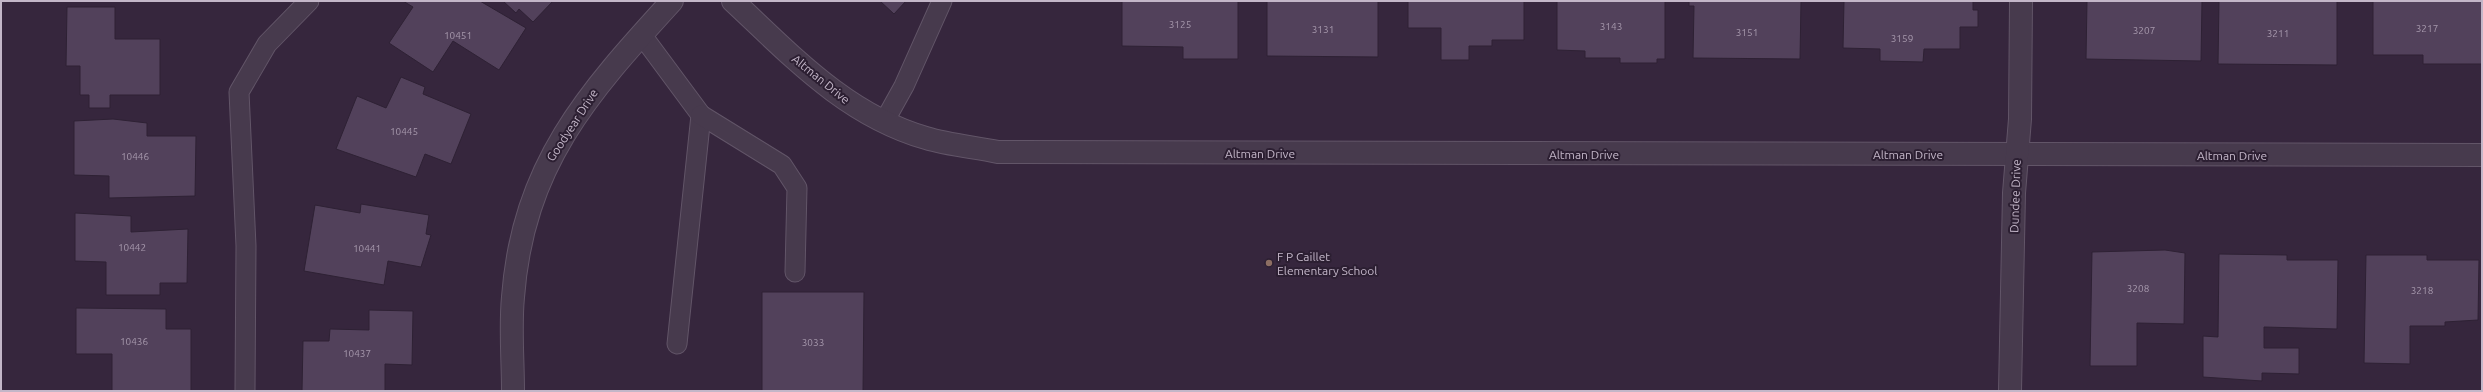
<svg xmlns="http://www.w3.org/2000/svg" width="2483" height="392" font-family="Ubuntu,sans-serif">
  <style>
    .building { fill: #52415b; stroke: #2e2134 }
    .lines { fill: none; stroke-linecap: round; stroke-linejoin: round }
    .service-casing { stroke: #625568; stroke-width: 21 }
    .minor-casing { stroke: #625568; stroke-width: 24 }
    .service { stroke: #473a4d; stroke-width: 19 }
    .minor { stroke: #473a4d; stroke-width: 22 }
    .education-dot { fill: #8d6e63; stroke: #2c1f32; stroke-width: 1.5 }
    .labels { text-anchor: middle; dominant-baseline: central; stroke-width: 4; stroke-linejoin: round; paint-order: stroke }
    .number-label { font-size: 10px; fill: #a799ad }
    .street-label { font-size: 12px; fill: #c3b6c8; stroke: #2c1f32 }
    .poi-label { font-size: 12px; fill: #c3b6c8; stroke: #2c1f32; text-anchor: start }
  </style>
  <rect width="100%" height="100%" fill="#36263d"/>
  <!-- building -->
  <g class="building">
    <path d="M403,1H480L526,28L499,70L453,41L433,72L389,43L413,7Z"/>
    <path d="M503,1H553L533,22L519,9L516,13Z"/>
    <path d="M880,1H906L894,14Z"/>
    <path d="M1122,1H1238V59H1183V47L1122,46Z"/>
    <path d="M1267,1H1378V57L1267,56Z"/>
    <path d="M1408,1H1524V40H1492V46H1469V60H1441V28H1408Z"/>
    <path d="M1557,1H1665V59H1657V63H1620V58H1585V51L1557,50Z"/>
    <path d="M1689,1H1801L1800,59L1693,58L1694,6H1689Z"/>
    <path d="M1844,1H1973V10H1978V27H1960V49H1924L1923,62L1880,61V49L1843,48Z"/>
    <path d="M2087,1H2202L2201,61L2086,59Z"/>
    <path d="M2219,1H2337V65L2218,64Z"/>
    <path d="M2373,1H2482V64H2423V55H2373Z"/>
    <path d="M67,7H115V39H160V95H110V108H89V95H80V66H66Z"/>
    <path d="M401,77L425,87L423,94L471,114L451,164L425,154L416,177L336,149L357,96L386,108Z"/>
    <path d="M113,119L147,123V136H196L195,196L109,198V176L74,175V121Z"/>
    <path d="M361,204L429,215L426,234L431,235L421,267L388,261L384,285L304,271L315,205L360,213Z"/>
    <path d="M75,213L131,216V232L188,229L187,283H160V295H106V262L75,261Z"/>
    <path d="M2165,250L2185,253L2184,324L2137,323V366H2090L2092,252Z"/>
    <path d="M2219,254L2287,255V260H2338L2337,329L2264,327V348H2299V374L2262,373V381L2203,377V336L2218,337Z"/>
    <path d="M2366,255H2427V260H2479L2478,320L2445,322V326H2410V364L2364,363Z"/>
    <path d="M762,292H864L863,391H762Z"/>
    <path d="M76,308L166,309V329H191V391H112V354H76Z"/>
    <path d="M369,310L413,311L412,365L385,364V391H302L303,341H329L330,329L369,330Z"/>
  </g>
  <g class="lines">
    <!-- service casing -->
    <g class="service-casing">
      <g id="service">
        <path d="M641,34L701,115L677,344"/>
        <path d="M701,115L782,165L797,188L795,272"/>
        <path d="M884,122L904,86L942,1"/>
        <path d="M245,391L246,246L239,92L267,44L309,1"/>
      </g>
    </g>
    <!-- minor casing -->
    <g class="minor-casing">
      <g id="minor">
        <path d="M733,1C792,56 846,115 926,138C949,145 974,147 998,152L2482,155"/>
        <path d="M513,391C513,360 510,328 513,297C523,165 587,94 672,1"/>
        <path d="M2010,391L2014,193L2020,119L2021,1"/>
      </g>
    </g>
    <!-- service -->
    <use href="#service" class="service"/>
    <!-- minor -->
    <use href="#minor" class="minor"/>
  </g>
  <!-- markers -->
  <circle class="education-dot" cx="1269" cy="263" r="4"/>
  <g class="labels">
    <!-- number labels -->
    <g class="number-label">
      <text x="1180" y="24">3125</text>
      <text x="1611" y="26">3143</text>
      <text x="2427" y="28">3217</text>
      <text x="1323" y="29">3131</text>
      <text x="2144" y="30">3207</text>
      <text x="1747" y="32">3151</text>
      <text x="2278" y="33">3211</text>
      <text x="458" y="35">10451</text>
      <text x="1902" y="38">3159</text>
      <text x="404" y="131">10445</text>
      <text x="135" y="156">10446</text>
      <text x="132" y="247">10442</text>
      <text x="367" y="248">10441</text>
      <text x="2138" y="288">3208</text>
      <text x="2422" y="290">3218</text>
      <text x="134" y="341">10436</text>
      <text x="813" y="342">3033</text>
      <text x="357" y="353">10437</text>
    </g>
    <!-- street labels -->
    <g class="street-label">
      <text transform="translate(821 79) rotate(39)">Altman Drive</text>
      <text transform="translate(572 125) rotate(-57)">Goodyear Drive</text>
      <text x="1260" y="153">Altman Drive</text>
      <text x="1584" y="154">Altman Drive</text>
      <text x="1908" y="154">Altman Drive</text>
      <text x="2232" y="155">Altman Drive</text>
      <text transform="translate(2015 196) rotate(-88)">Dundee Drive</text>
    </g>
    <!-- poi labels -->
    <g class="poi-label">
      <text x="1277" y="256">F P Caillet<tspan x="1277" dy="14">Elementary School</tspan></text>
    </g>
  </g>
  <!-- border -->
  <rect width="2483" height="392" fill="none" stroke="#c3b6c8" stroke-width="4"/>
</svg>
